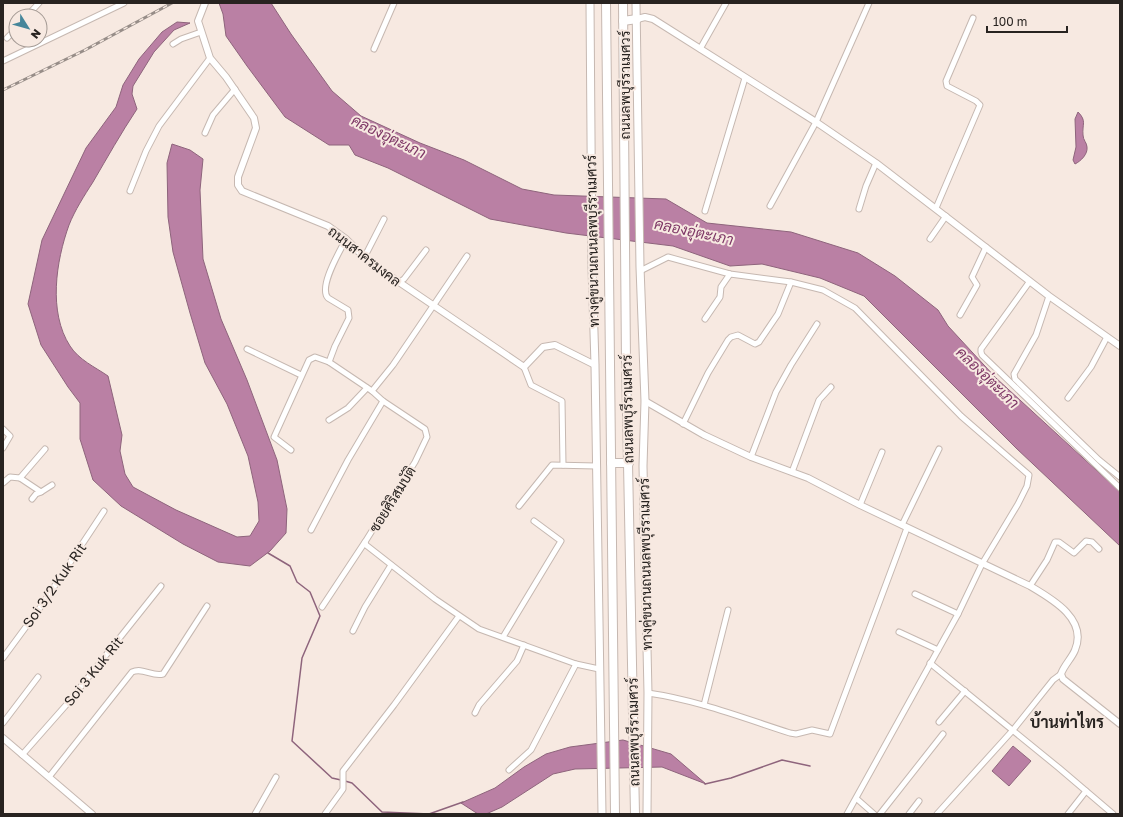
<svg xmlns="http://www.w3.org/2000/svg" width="1123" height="817" font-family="'Golos Text',Sarabun,sans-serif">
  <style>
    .water { fill: #ba80a4; stroke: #8e647c }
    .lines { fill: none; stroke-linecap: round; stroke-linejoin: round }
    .stream { stroke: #8e647c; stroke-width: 1.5 }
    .minor-casing { stroke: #c6b8b1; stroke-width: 7 }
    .tertiary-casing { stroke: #c6b8b1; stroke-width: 8 }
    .secondary-casing { stroke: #c6b8b1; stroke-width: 9 }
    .primary-casing { stroke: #c6b8b1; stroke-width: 10 }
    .minor { stroke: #fff; stroke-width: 5 }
    .tertiary { stroke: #fff; stroke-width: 6 }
    .secondary { stroke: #fff; stroke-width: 7 }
    .primary { stroke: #fff; stroke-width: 8 }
    .rail-casing { stroke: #978d88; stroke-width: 3 }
    .rail { stroke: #f7e9e1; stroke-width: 1.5; stroke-dasharray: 4.5; stroke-linecap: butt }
    .labels { text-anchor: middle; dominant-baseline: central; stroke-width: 4; stroke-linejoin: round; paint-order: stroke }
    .street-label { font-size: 14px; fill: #282320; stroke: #f7e9e1 }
    .water-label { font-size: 15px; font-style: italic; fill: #7e3766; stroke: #f7e9e1 }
    .quarter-label { font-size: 16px; font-weight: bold; fill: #282320; stroke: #f7e9e1 }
  </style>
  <rect width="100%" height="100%" fill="#f7e9e1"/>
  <!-- water -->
  <g class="water">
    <path d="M219,3H271L291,34L332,91L361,116L420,143L464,160L522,189L554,195L666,199L707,223L791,232L858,253L895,276L938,310L948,326L996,378L1120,492V546L1016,448L864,296L820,278L762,264L730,266L673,246L566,233L490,219L388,168L355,155L349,145H329L285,117L247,66L226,36L223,14Z"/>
    <path d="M177,22L190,23L174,30L154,52L133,86L132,94L137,109C121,133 107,158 93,182C84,196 75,210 69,225C56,261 48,312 70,346C79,360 95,367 108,376L122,435L120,451L125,474L133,487L176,510L237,537L250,536L259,521L258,502L248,456L227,404L205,363L190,313L173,252L168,217L167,163L172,144L190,150L203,159L200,190L203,259L221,319L247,380L277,460L287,509L286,533L270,551L250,566L218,562L183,544L121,506L93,480L80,439V403L68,387L41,345L28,304L42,240L86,148L116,107L123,85L139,59L162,32Z"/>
    <path d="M1078,112C1087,121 1082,124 1083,135C1083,140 1087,143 1087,147C1088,154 1081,161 1075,164L1073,160L1076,147L1075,119Z"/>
    <path d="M623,740L671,754L706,784L662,767L575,769L553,774L502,807L486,814H478L461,803L495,788L524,767L546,754L570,747Z"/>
    <path d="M1013,746L1031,761L1009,786L992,771Z"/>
  </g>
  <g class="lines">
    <!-- stream -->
    <g class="stream">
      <path d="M268,553L290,566L297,582L310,592L320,616L302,658L292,741L332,778L341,780"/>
      <path d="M345,781L352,783L382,812L429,814L463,802"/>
      <path d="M705,784L731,778L782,760L810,766"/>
    </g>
    <!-- minor casing -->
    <g class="minor-casing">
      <g id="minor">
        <path d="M27,16L39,3"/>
        <path d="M7,38L16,29"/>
        <path d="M173,44L181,39L201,32"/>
        <path d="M374,49L394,3"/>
        <path d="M700,49L726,3"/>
        <path d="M3,61L124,3"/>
        <path d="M205,133L213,115L235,89"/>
        <path d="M130,191L146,151L159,126L210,58"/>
        <path d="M770,206L816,122L869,3"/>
        <path d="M936,208L980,105L976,101L947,86L946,81L973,18"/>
        <path d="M859,209L866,186L876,163"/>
        <path d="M705,211L745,78"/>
        <path d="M930,239L946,216"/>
        <path d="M467,256L393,365L372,391L383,401L425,429L427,437L415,462L365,542L366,545L435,599L479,629L576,664L599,669"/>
        <path d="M364,258L384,219"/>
        <path d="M640,271L668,257L730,274L791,282L823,290L855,308L961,416L1029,475L1027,486L1018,504L982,564L958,614L847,814"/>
        <path d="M396,281H401L404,279L426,250"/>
        <path d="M1030,281L981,349V352L982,355L1120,488"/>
        <path d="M1049,296L1036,335L1014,374L1015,379L1099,460L1120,477"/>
        <path d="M960,315L977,285L972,277L986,247"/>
        <path d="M705,319L720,297L721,287L730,274"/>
        <path d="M247,349L301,375"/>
        <path d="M329,362L335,346L349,318L348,310L328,298C318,287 340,251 346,239"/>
        <path d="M524,367L531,385L562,401L563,465"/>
        <path d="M1068,398L1091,367L1107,337"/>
        <path d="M329,420L348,408L367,388"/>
        <path d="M683,424L708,373L728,340L731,337L738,335L755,344L759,342L778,314L791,282"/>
        <path d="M3,429L10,436L3,448"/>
        <path d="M291,450L274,437L309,360L315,357L329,362L372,391"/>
        <path d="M751,457L776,392L791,365L817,324"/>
        <path d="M792,472L819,400L831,387"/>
        <path d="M20,478L41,492L52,485"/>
        <path d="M3,483L10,477L20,478L45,449"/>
        <path d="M32,499L36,494L41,492"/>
        <path d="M860,505L882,452"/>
        <path d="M519,506L552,465L596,466"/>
        <path d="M902,525L939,449"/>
        <path d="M311,530L348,460L383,401"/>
        <path d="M1030,586L1047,560L1055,542H1059L1074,553L1086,541L1092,542L1099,549"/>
        <path d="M915,594L958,614"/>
        <path d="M322,607L365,542"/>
        <path d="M353,631L365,607L391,565"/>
        <path d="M899,632L938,650"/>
        <path d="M503,637L561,541L534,521"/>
        <path d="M3,658L42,605L104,511"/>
        <path d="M930,663L1059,768L1113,814"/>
        <path d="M648,693C697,700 743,718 790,733L796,734L812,730L830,734L907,528"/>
        <path d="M704,705L728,610"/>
        <path d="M475,713L479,705L517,661L524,645"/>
        <path d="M939,722L965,691"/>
        <path d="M3,723L38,677"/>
        <path d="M22,755L67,704L161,586"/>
        <path d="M509,770L531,750L576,664"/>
        <path d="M49,777L132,672C143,667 152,677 163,674L207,606"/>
        <path d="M857,799L874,814"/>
        <path d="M255,814L276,777"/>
        <path d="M325,814L343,789V771L394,705L459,616"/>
        <path d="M880,814L943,734"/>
        <path d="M909,814L919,801"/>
        <path d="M937,814L1013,730L1053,680L1061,674"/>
        <path d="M1068,814L1086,791"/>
      </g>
    </g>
    <!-- tertiary casing -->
    <g class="tertiary-casing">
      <g id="tertiary">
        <path d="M205,3L198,21L210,58L226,77L254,118L256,128L238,177V185L242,191L328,226L346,239L368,261L524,367L543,347L555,345L595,365"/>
        <path d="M637,19L645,17L653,19L816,122L876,163L1049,296L1120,346"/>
        <path d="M645,401L704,435L751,457L808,478L860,505L1030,586C1052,599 1088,619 1075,650C1072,658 1064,665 1061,674L1063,679L1120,724"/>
        <path d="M3,738L92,814"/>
      </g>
    </g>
    <!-- secondary casing -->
    <g class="secondary-casing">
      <g id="secondary">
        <path d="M590,3L592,267L595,365L602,814"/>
        <path d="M636,3L640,267L645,401L643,466L648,693L647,814"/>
      </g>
    </g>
    <!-- primary casing -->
    <g class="primary-casing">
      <g id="primary">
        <path d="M606,3L615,814"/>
        <path d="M623,3L626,363L635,814"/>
        <path d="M623,21L637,19"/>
        <path d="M611,463H629"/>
      </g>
    </g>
    <!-- minor -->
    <use href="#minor" class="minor"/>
    <!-- tertiary -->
    <use href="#tertiary" class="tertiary"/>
    <!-- secondary -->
    <use href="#secondary" class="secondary"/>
    <!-- primary -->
    <use href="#primary" class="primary"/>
    <!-- rail casing -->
    <g class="rail-casing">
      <path id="rail" d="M3,90L85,50L172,3"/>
    </g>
    <!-- rail -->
    <use href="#rail" class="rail"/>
  </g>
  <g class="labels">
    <!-- street labels -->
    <g class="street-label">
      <text transform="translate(624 85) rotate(-90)">ถนนลพบุรีราเมศวร์</text>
      <text transform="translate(592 241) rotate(-91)">ทางคู่ขนานถนนลพบุรีราเมศวร์</text>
      <text transform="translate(365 256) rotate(38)">ถนนสาครมงคล</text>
      <text transform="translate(627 409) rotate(-91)">ถนนลพบุรีราเมศวร์</text>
      <text transform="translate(392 499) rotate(-58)">ซอยศิริสมบัติ</text>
      <text transform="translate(645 564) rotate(-91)">ทางคู่ขนานถนนลพบุรีราเมศวร์</text>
      <text transform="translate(54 585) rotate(-55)">Soi 3/2 Kuk Rit</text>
      <text transform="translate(93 671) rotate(-51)">Soi 3 Kuk Rit</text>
      <text transform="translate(633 732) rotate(-91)">ถนนลพบุรีราเมศวร์</text>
    </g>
    <!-- water labels -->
    <g class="water-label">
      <text transform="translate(389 136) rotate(26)">คลองอุ่ตะเภา</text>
      <text transform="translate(694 231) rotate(12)">คลองอุ่ตะเภา</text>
      <text transform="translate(988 377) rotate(44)">คลองอุ่ตะเภา</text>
    </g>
    <!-- quarter labels -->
    <g class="quarter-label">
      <text x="1067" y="722">บ้านท่าไทร</text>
    </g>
  </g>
  <!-- border -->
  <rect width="1123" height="817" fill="none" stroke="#282320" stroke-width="8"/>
  <!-- north arrow -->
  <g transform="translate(28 28) rotate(127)"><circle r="19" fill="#f7e9e1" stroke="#a49a94"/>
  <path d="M0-3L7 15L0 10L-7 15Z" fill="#46869a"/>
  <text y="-6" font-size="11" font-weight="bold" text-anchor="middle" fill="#282320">N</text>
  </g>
  <!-- scale -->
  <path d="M987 26v6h80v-6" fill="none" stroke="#282320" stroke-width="2"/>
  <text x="993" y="26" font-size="12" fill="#282320" stroke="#f7e9e1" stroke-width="3" paint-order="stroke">100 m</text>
</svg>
